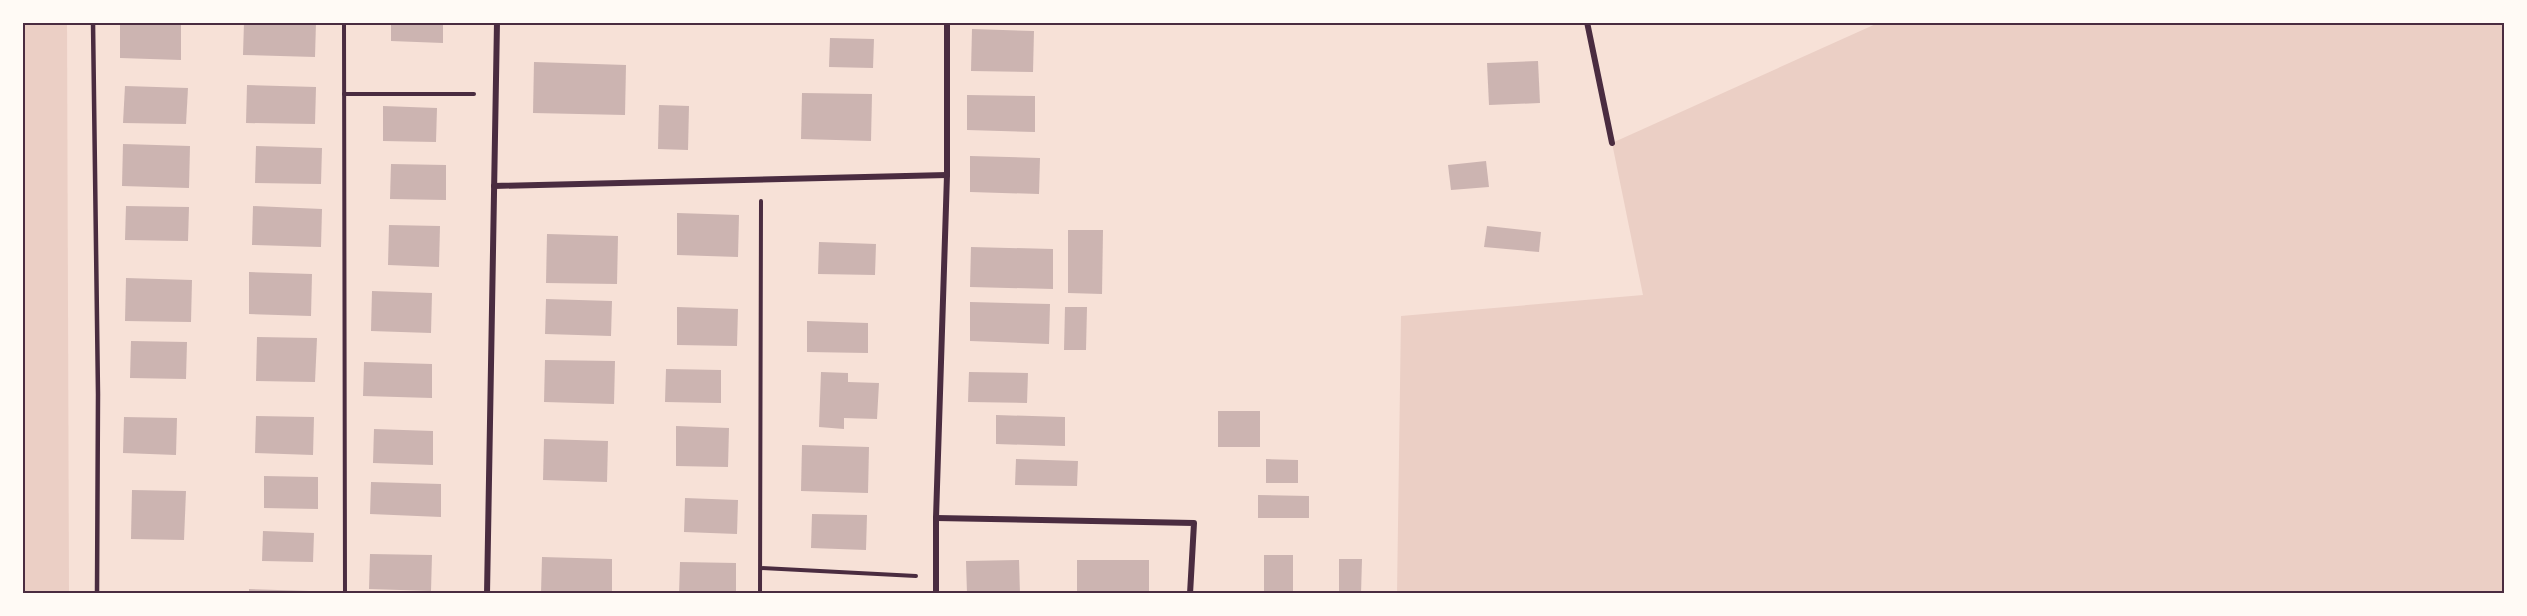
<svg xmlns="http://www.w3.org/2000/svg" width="2527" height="616" font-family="Karla,sans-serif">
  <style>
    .green { fill: #ebcfc5 }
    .building { fill: #ccb4b1 }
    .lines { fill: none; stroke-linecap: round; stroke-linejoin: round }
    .path { stroke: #4a2c40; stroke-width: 4 }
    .service { stroke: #4a2c40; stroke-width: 4.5 }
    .minor { stroke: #4a2c40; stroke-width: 6 }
    .neatline { fill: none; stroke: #4a2c40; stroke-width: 2 }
  </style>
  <rect width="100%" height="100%" fill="#f7e1d7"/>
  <!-- green -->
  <g class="green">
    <path d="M22,23H67L69,593H23Z"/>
    <path d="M1878,23H2504V593L1397,594L1401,316L1643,295L1612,143Z"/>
  </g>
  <!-- building -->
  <g class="building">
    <path d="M120,22H181V60L120,58Z"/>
    <path d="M244,22H316L315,57L243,55Z"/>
    <path d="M391,22H443V43L391,41Z"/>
    <path d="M972,29L1034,31L1033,72L971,71Z"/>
    <path d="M830,38L874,39L873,68L829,67Z"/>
    <path d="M1538,61L1540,103L1489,105L1487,63Z"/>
    <path d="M534,62L626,65L625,115L533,113Z"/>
    <path d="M247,85L316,87L315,124L246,123Z"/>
    <path d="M125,86L188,88L186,124L123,123Z"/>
    <path d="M802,93L872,94L871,141L801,139Z"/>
    <path d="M967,95L1035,96V132L967,130Z"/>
    <path d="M659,105L689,106L688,150L658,149Z"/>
    <path d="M383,106L437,108L436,142L383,141Z"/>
    <path d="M123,144L190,146L189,188L122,186Z"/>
    <path d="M256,146L322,148L321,184L255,183Z"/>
    <path d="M970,156L1040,158L1039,194L970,192Z"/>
    <path d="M1486,161L1489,187L1451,190L1448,165Z"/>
    <path d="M391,164L446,165V200L390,199Z"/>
    <path d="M126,206L189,207L188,241L125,240Z"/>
    <path d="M253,206L322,209L321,247L252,245Z"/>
    <path d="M677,213L739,215L738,257L677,255Z"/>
    <path d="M389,225L440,226L439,267L388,265Z"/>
    <path d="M1487,226L1541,232L1539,252L1484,247Z"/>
    <path d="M1068,230H1103L1102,294L1068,293Z"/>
    <path d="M547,234L618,236L617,284L546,283Z"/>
    <path d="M819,242L876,244L875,275L818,274Z"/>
    <path d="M971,247L1053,249V289L970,287Z"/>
    <path d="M249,272L312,274L311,316L249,314Z"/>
    <path d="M126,278L192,280L191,322L125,321Z"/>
    <path d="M372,291L432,293L431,333L371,331Z"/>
    <path d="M546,299L612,301L611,336L545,334Z"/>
    <path d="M970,302L1050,304L1049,344L970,341Z"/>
    <path d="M677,307L738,309L737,346L677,345Z"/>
    <path d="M1065,307H1087L1086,350H1064Z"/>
    <path d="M807,321L868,323V353L807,352Z"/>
    <path d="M257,337L317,338L315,382L256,381Z"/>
    <path d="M131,341L187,342L186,379L130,378Z"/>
    <path d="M545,360L615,361L614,404L544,402Z"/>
    <path d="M364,362L432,364V398L363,396Z"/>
    <path d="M666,369L721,370V403L665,402Z"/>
    <path d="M821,372L848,373V382L879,383L877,419L844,418V429L819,427Z"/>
    <path d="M969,372L1028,373L1027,403L968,402Z"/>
    <rect x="1218" y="411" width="42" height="36"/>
    <path d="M996,415L1065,417V446L996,444Z"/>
    <path d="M256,416L314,417L313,455L255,453Z"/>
    <path d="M124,417L177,418L176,455L123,453Z"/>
    <path d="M676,426L729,428L728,467L676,466Z"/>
    <path d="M374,429L433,431V465L373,463Z"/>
    <path d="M544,439L608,441L607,482L543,480Z"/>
    <path d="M802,445L869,447L868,493L801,491Z"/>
    <path d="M1016,459L1078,461L1077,486L1015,485Z"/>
    <path d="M1266,459L1298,460V483H1266Z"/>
    <path d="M264,476L318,477V509L264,508Z"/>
    <path d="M371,482L441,484V517L370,514Z"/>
    <path d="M132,490L186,491L184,540L131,539Z"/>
    <path d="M1258,495L1309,496V518H1258Z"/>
    <path d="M685,498L738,500L737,534L684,532Z"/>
    <path d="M812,514L867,515L866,550L811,548Z"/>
    <path d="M263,531L314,533L313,562L262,561Z"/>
    <path d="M370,554L432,555L431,591L369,589Z"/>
    <rect x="1264" y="555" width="29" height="36"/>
    <path d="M542,557L612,559V594L541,593Z"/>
    <path d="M1339,559H1362L1361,594H1339Z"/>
    <path d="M1019,560L1020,594H967L966,561Z"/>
    <rect x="1077" y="560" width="72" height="34"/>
    <path d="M680,562L736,563V594H679Z"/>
    <path d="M249,589L309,591V594H249Z"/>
  </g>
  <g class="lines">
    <!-- path -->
    <g class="path">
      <path d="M344,22L345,594"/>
      <path d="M344,94H474"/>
      <path d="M761,568L916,576"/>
      <path d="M760,594L761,201"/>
    </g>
    <!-- service -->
    <path class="service" d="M93,22L98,394L97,594"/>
    <!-- minor -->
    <g class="minor">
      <path d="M1587,22L1612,143"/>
      <path d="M494,186L947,175"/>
      <path d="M936,518L1194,523L1190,594"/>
      <path d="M487,594L497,22"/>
      <path d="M936,594V518L947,175V22"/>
    </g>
  </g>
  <!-- border -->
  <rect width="2527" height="616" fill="none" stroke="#fffaf5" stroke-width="48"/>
  <rect x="24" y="24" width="2479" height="568" class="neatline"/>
</svg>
